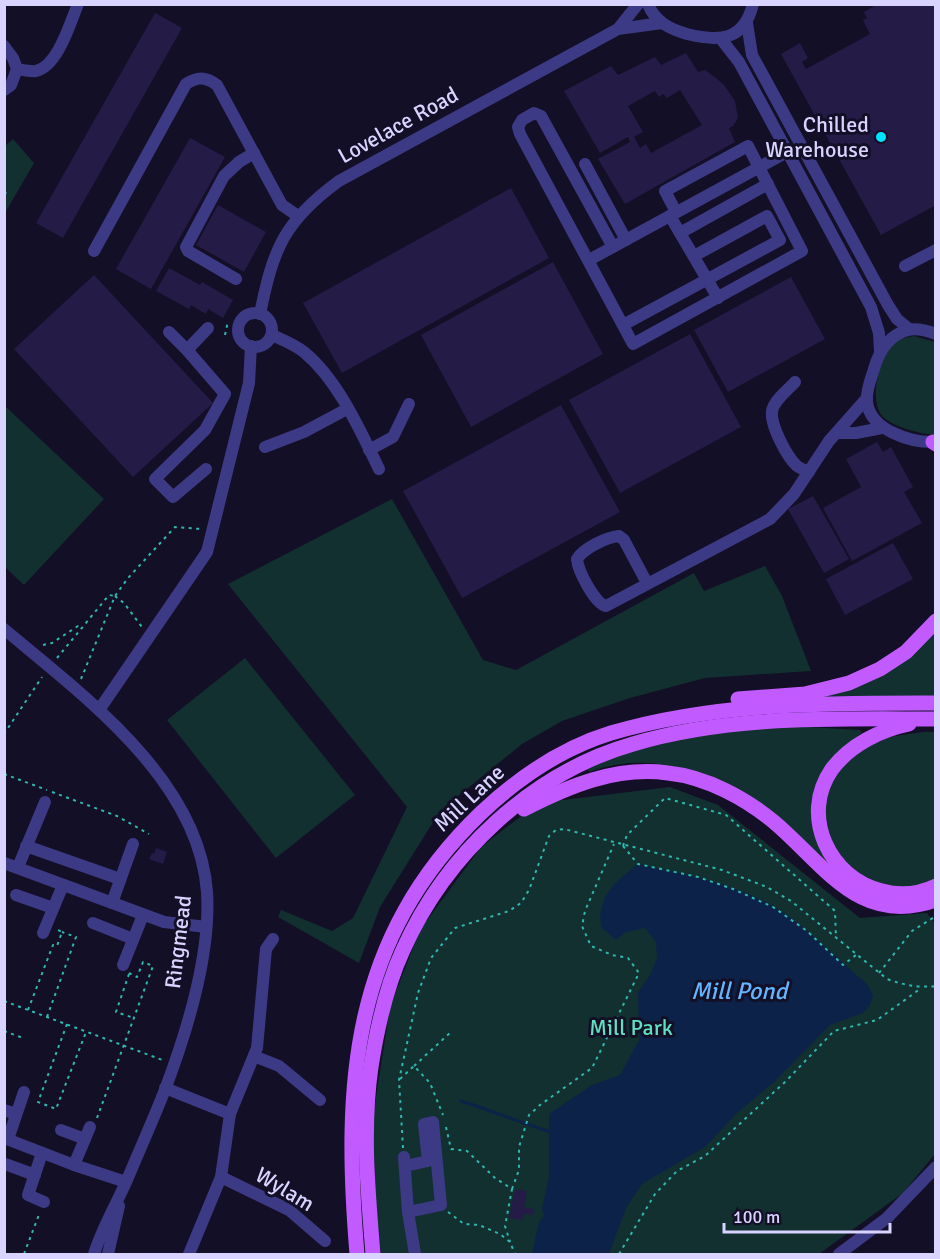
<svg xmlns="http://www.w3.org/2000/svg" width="940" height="1259" font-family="Signika,sans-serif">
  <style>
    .green { fill: #12302f }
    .water { fill: #0c2248 }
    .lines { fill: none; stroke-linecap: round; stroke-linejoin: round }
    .stream { stroke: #0c2248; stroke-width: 3 }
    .building { fill: #241b47; fill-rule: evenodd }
    .path { stroke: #2fb8b0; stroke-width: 2; stroke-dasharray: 3 4.5; stroke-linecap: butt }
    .minor { stroke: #3d3a85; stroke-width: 12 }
    .major { stroke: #c25bff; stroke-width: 15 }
    .poi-dot { fill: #00e5ff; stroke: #130f26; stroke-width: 2 }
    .labels { text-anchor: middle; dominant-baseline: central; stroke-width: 6; stroke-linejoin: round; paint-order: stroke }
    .poi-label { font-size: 22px; fill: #d9d4ff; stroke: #130f26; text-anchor: end }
    .street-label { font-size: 22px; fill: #d9d4ff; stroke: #130f26 }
    .park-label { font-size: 22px; fill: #5fe0c0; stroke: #130f26 }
    .water-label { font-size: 24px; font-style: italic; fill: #62b6ff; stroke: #130f26 }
  </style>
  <rect width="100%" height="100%" fill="#130f26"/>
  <!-- green -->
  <g class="green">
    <path d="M13,139L34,163L5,213V146Z"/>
    <path d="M914,336L935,342V435C922,434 893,427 883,417C868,400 879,359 893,344C899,338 907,337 914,336Z"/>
    <path d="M5,406L104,499L24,585L5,567Z"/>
    <path d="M392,499L483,660L516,670L694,573L704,591L765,566L782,596L811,671L705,678L630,698L562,721L522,744L440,811L380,907L359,963L278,917L281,910L332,931L353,918L407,807L228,584Z"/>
    <path d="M935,627V696L814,697L839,690Z"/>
    <path d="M245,658L355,795L276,858L167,720Z"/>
    <path d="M791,726L860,730L862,732L836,756L816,832L879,901L704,774C661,762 631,757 589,772L587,768L630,751L710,733Z"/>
    <path d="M923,732H935V882L925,887H879L844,864L827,832L825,806L831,783L850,756L888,737Z"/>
    <path d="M670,787L718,805L860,918L927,913L935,924V1154L903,1193L819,1254H381L376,1208L373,1117L390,1007L420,930L481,847L538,803Z"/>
  </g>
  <!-- water -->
  <path class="water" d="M638,864C684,874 732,883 773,906C808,927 837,959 868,985L873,995L870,1005L863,1013L830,1025L775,1081L737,1113L705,1147L642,1184L626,1208L609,1254H532L539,1222L544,1216L542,1209L549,1176V1114L592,1085L620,1075L639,1040L638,992L650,975L657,958L656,942L645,928L626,932L616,940L601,927C597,895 616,882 638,864Z"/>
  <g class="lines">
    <!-- stream -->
    <path class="stream" d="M461,1101C490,1110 518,1122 548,1131"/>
  </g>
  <!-- building -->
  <g class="building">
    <path d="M878,4H936V205L881,235L781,54L800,43L808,58L802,62L806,69L870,34L863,20L867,18L864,12Z"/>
    <path d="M155,13L182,28L63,238L36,223Z"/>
    <path d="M686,53L698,72L705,70L716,78L724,85L735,101L738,118L733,126L729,128L735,142L625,204L598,159L630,142L628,137L600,153L564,91L611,66L618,75L655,57L661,65ZM680,90L702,125L651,153L646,144L640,148L634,137L643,132L628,106L655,91L659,97L663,94L667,98Z"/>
    <path d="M190,138L225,157L151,289L116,269Z"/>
    <path d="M511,188L549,258L342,373L303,303Z"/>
    <path d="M218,205L266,232L244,272L196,245Z"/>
    <path d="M553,262L603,354L471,427L421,335Z"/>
    <path d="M169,268L200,285L202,282L233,300L223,318L208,309L206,314L191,305L189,309L156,291Z"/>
    <path d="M94,275L213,403L133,477L14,349Z"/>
    <path d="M791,277L825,339L728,392L694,330Z"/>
    <path d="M690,334L741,427L620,493L569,400Z"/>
    <path d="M561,405L620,512L462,598L403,491Z"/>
    <path d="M877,442L883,452L891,447L913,487L904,492L922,523L852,561L823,508L861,487L846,459Z"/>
    <path d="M813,496L849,559L824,573L788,509Z"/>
    <path d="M893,543L913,579L845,615L826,579Z"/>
    <path d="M156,848L167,852L163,864L149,859L152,853L154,854Z"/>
    <path d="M515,1189L527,1191L524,1207L534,1209L533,1215L524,1214L523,1220L509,1218Z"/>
  </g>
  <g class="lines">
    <!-- path -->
    <g class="path">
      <path d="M4,194L9,190"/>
      <path d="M225,335L228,321"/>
      <path d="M115,596L124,603L142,627"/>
      <path d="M43,645L52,643L78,626L81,627"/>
      <path d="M57,658L109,595L115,596"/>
      <path d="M81,679L115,596L128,578L175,527L201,529"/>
      <path d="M4,734L42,677"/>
      <path d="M4,774L47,790"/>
      <path d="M52,792L117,816L149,834"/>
      <path d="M623,846L627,835L665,798L726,815L835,911L836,938"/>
      <path d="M623,846L638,864L698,877L733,889L773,907L807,931L843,965L856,955"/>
      <path d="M879,973L912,931L936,916"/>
      <path d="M129,974L116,1012L134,1018"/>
      <path d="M4,1001L165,1061"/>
      <path d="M28,1010L53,945L57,946L62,932L58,930"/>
      <path d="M47,1017L76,937L62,932"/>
      <path d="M67,1024L38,1102L56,1109L86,1032"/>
      <path d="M4,1031L23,1038"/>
      <path d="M414,1066L451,1032"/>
      <path d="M400,1079L414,1066L430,1083L443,1115"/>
      <path d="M97,1118L153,966L143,962L137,977L129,973"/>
      <path d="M446,1127L451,1149L467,1151L495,1178L512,1189L505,1226L510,1242"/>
      <path d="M403,1148L399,1080L418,993L431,958L455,928L509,911L521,903L529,890L549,836L556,830L564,829L722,870L767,887L791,901L887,979C904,985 917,988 936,986"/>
      <path d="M512,1189L519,1170V1147L529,1115L540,1105L592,1068L639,973L628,958L612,955L591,946L582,926L585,911L614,844"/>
      <path d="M448,1212L464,1224L479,1225L500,1234L510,1242L515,1254"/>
      <path d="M24,1254L40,1212"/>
      <path d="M619,1254L655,1194L677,1171L705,1156L786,1081L834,1031L877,1020L920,989"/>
    </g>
    <!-- minor -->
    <g class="minor">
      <path d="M648,4C655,22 670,29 687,34C719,42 744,41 753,4"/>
      <path d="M747,23L752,55L888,305L897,319L909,329"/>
      <path d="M618,29L638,4"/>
      <path d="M721,39L739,62L871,307L879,333L880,351"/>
      <path d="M4,46L13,58L17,69L11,85L4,90"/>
      <path d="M17,69C23,70 31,72 36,71C58,66 70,23 78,4"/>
      <path d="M585,164L626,240"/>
      <path d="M670,216L718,298"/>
      <path d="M680,233L768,184"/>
      <path d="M613,247L541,116L534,113L522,120L518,127L520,134L633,344L802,251L748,146L665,191L676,212"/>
      <path d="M94,251L186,84C198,76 206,77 217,85L282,205L298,216"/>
      <path d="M589,260L787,152"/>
      <path d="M905,266L936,250"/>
      <path d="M236,279L188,251L186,247L224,176L239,162L254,153"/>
      <circle cx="255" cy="330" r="17"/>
      <path d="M260,314C273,249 284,221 339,181L618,29L662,23"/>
      <path d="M623,325L780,240L767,216L694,256"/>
      <path d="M169,332L187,350"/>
      <path d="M936,334C928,331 917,328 908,330C889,335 879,351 874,369C871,379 866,390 867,401C869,430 911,443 936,442"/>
      <path d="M272,335C283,340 294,344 304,352C338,380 360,430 379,469"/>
      <path d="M795,382C788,390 774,400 772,411C770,425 787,457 797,466C801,469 805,470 809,472"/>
      <path d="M837,433H856L882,428"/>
      <path d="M265,447L304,432L347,409"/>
      <path d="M369,450L393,437L409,404"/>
      <path d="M206,469L173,497L155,479L205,430L225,394L187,350L208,328"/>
      <path d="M647,583L624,540L619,536C606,537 583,549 577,559C578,571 595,604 606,606L770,519L794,494L829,441L867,398"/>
      <path d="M4,629C84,696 199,780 207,892C211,953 187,1031 166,1087C154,1118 140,1149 127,1180C116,1205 102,1228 94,1254"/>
      <path d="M99,710L207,552L249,383L251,346"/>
      <path d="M26,846L120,879"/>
      <path d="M4,863L164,922L206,927"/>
      <path d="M18,867L45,802"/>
      <path d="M16,895L53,908"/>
      <path d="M112,903L133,844"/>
      <path d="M93,923L133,939"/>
      <path d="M43,933L63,885"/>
      <path d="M123,965L143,915"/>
      <path d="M254,1056L279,1066L320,1100"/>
      <path d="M165,1088L230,1114"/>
      <path d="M4,1110L16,1114"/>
      <path d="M61,1130L85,1139"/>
      <path d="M4,1138L74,1165L126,1182"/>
      <path d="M8,1139L24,1092"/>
      <path d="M42,1153L28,1195L44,1202"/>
      <path d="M404,1157L408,1212L415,1254"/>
      <path d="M5,1164L35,1175"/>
      <path d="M74,1165L90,1127"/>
      <path d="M405,1166L428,1161L424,1124L433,1122L441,1205L408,1212"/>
      <path d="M221,1177L289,1210L325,1241"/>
      <path d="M108,1254L119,1206"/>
      <path d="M189,1254L221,1177L230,1114L257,1048L266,949L273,939"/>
      <path d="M839,1254L887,1218L936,1167"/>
    </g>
    <!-- major -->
    <g class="major">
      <path d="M933,442L936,444"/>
      <path d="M738,699L805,694L849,683L880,669L906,652L936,621"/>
      <path d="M909,724C880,730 850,745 832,769C799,816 830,879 882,891C900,896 919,894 936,886"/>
      <path d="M524,809C569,786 616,766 668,773C706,777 745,798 774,822C825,865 859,927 936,900"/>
      <path d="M357,1254C343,1085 350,939 481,813C517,779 562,748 611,733C716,702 827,703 936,703"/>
      <path d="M373,1254C368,1193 362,1129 371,1067C377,1028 386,987 403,950C446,854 532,773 633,744C731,715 834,719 936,719"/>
    </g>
  </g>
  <!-- markers -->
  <circle class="poi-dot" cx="881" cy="137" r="6"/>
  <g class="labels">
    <!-- poi labels -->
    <g class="poi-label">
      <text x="869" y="124">Chilled<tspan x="869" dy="25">Warehouse</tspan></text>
    </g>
    <!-- street labels -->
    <g class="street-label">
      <text transform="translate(398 125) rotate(-29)">Lovelace Road</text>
      <text transform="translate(469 798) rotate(-43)">Mill Lane</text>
      <text transform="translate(178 942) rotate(-83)">Ringmead</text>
      <text transform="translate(285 1189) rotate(31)">Wylam</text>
    </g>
    <!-- park labels -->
    <g class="park-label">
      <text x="631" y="1027">Mill Park</text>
    </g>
    <!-- water labels -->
    <g class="water-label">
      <text x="739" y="991">Mill Pond</text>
    </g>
  </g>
  <!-- border -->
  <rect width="940" height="1259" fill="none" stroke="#d9d4ff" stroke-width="12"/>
  <!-- scale -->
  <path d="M724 1223v9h166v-9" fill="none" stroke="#d9d4ff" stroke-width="3"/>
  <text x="733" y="1223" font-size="18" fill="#d9d4ff" stroke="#130f26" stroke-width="4.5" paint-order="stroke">100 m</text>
</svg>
